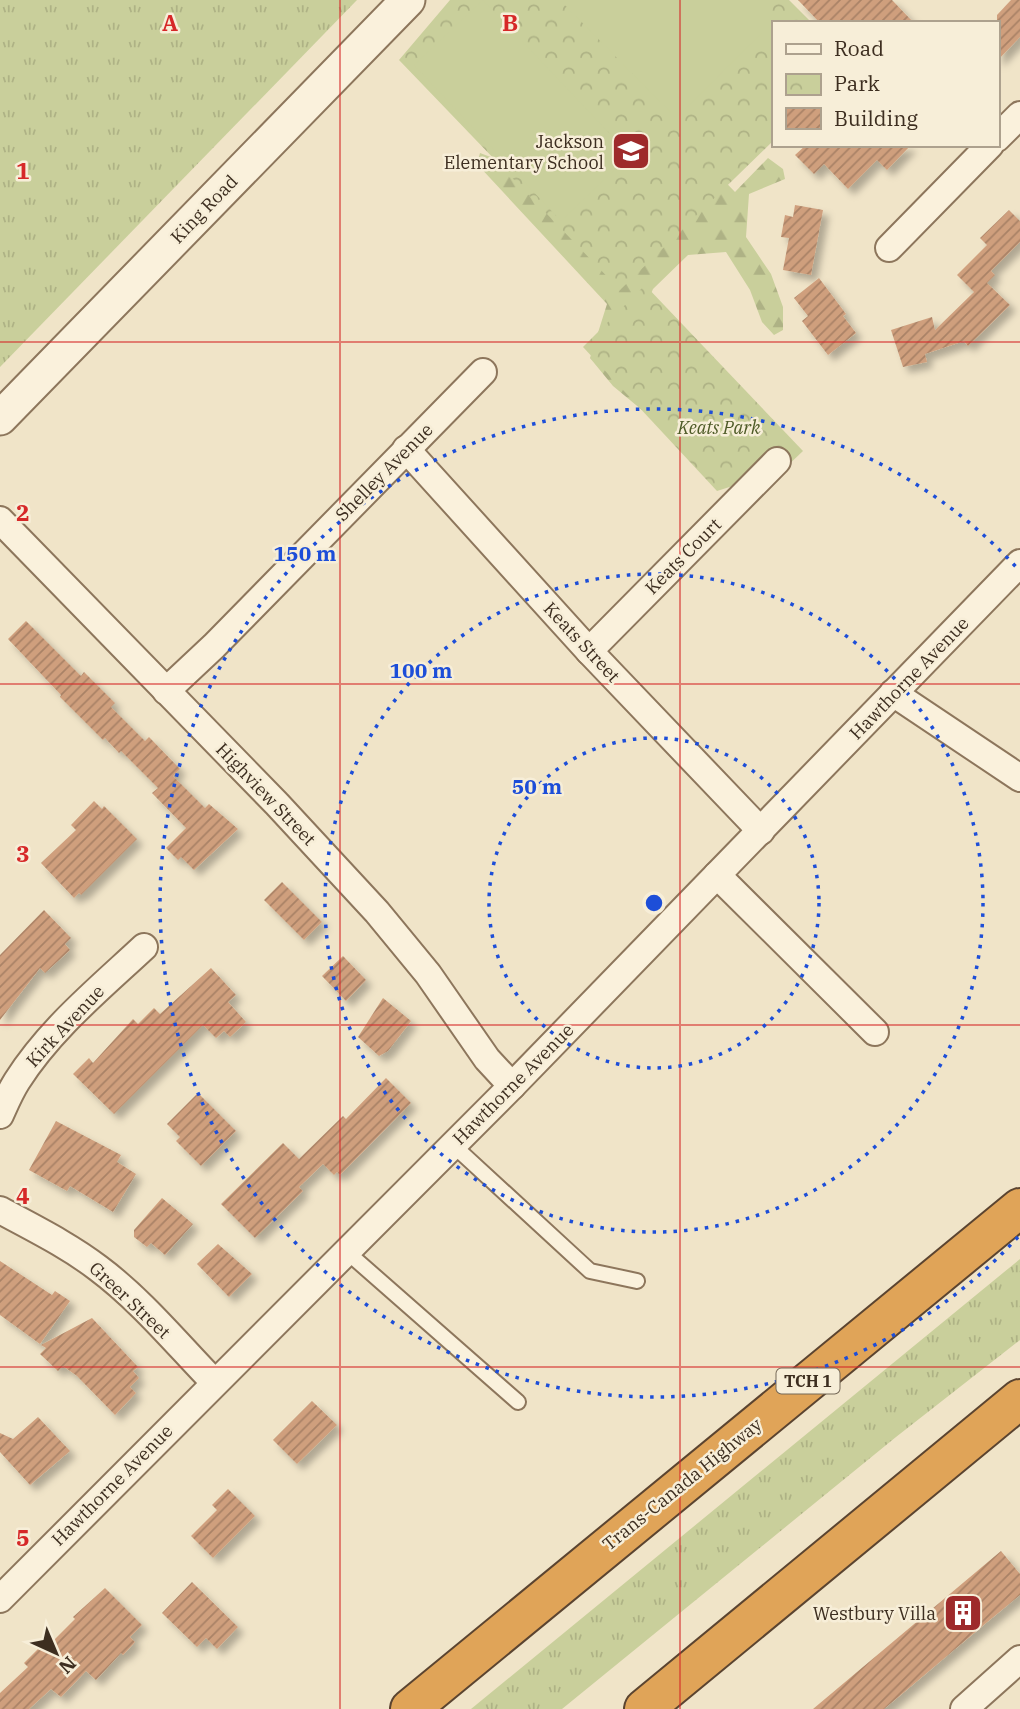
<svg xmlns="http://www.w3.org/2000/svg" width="1020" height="1709" font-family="'IBM Plex Serif',serif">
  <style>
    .grass { fill: url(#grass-tufts) }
    .forest { fill: url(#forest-firs) }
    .park { fill: url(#park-crowns) }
    .pitch { fill: #c9cf9b }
    .building { fill: url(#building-hatch); filter: url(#shadow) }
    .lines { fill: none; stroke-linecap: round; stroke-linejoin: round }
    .service-casing { stroke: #8d765c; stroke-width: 18 }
    .minor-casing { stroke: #8d765c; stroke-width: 30 }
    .tertiary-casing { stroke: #8d765c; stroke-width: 37 }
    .motorway-casing { stroke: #5b4430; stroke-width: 42 }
    .service { stroke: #faf1dc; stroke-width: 14 }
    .minor { stroke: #faf1dc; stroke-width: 26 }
    .tertiary { stroke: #faf1dc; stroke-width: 33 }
    .motorway { stroke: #e0a458; stroke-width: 38 }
    .grid { fill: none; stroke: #d62828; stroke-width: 2; stroke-opacity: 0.55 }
    .ring { fill: none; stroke: #1d4ed8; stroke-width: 3.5; stroke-dasharray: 3.5 7 }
    .labels { text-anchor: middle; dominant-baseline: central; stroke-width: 5; stroke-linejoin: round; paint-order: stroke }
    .shield { fill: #f7eed8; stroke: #756857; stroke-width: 2 }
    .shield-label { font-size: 16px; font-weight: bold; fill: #3d2e20 }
    .poi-label { font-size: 18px; fill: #3d2e20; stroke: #f7eed8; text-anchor: end }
    .street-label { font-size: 18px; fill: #3d2e20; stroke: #f7eed8 }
    .park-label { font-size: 18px; font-style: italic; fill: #4d5a26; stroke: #f7eed8 }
    .grid-label { font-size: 23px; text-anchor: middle; font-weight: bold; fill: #d62828; stroke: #f7eed8; stroke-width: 5; stroke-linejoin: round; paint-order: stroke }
    .centre { fill: #1d4ed8; stroke: #f7eed8; stroke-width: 3.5 }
    .ring-label { font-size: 21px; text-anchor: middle; font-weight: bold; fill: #1d4ed8; stroke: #f7eed8; stroke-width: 5; stroke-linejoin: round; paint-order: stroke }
  </style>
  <defs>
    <pattern id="grass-tufts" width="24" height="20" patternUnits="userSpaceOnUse" patternTransform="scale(1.75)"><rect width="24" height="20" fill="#c9cf9b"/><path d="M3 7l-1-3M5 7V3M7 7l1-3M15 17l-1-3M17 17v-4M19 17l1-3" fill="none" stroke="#aeb285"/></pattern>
    <pattern id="forest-firs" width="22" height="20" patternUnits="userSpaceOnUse" patternTransform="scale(1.75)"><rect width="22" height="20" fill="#c9cf9b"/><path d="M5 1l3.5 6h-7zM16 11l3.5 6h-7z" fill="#aeb285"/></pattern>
    <pattern id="park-crowns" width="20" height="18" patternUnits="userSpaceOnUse" patternTransform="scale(1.75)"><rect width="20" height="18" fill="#c9cf9b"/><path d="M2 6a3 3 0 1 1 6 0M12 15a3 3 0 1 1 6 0" fill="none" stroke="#aeb285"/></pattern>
    <pattern id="building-hatch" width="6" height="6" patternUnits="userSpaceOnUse" patternTransform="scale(1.75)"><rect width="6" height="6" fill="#cf9f7d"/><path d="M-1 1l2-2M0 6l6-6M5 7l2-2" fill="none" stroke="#a98266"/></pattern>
    <filter id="shadow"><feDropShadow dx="6" dy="6" stdDeviation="3.5" flood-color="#0004"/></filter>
  </defs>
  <rect width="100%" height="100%" fill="#f0e4c8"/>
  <!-- grass -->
  <g class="grass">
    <path d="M0,0H357L0,367Z"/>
    <path d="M1020,1259V1340L896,1437L562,1709H471Z"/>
  </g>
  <!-- forest -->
  <path class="forest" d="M480,153L520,168L708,164L735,192L768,158L783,169L785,179L749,194L746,237L771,274L783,307V330L774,335L762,322L750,290L726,252L688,255L653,289L645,308L659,409L642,410L613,386L590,358L607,304L477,164Z"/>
  <!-- park -->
  <g class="park">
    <path d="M450,0H789L812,23H773V141L620,290L399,60Z"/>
    <path d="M645,285L803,451L783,470L717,491L583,347Z"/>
  </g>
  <!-- pitch -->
  <g class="pitch">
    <path d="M483,0L630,155L561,221L414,65Z"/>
    <path d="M560,0H747L771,24L676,118Z"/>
  </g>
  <!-- building -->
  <g class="building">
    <path d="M798,0H892L914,23H820Z"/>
    <path d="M1011,0H1020V37L997,61V15Z"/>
    <path d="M806,145H911L887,170L877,160L848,189L824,164L814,174L795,155Z"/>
    <path d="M795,205L823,210L811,275L783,270L789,238L781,237L785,215L793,217Z"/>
    <path d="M1009,210L1020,221V242L991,271L995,275L987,283L1010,305L968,346L964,341L925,354L927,362L903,367L891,330L932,317L935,330L974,292L957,275L987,245L980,238Z"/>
    <path d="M819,278L846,314L843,316L856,333L828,355L802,321L808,316L794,298Z"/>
    <path d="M26,621L81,676L84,672L115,703L111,707L145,741L149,737L180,769L173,776L205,808L209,804L238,829L194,870L181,857L178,860L166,848L186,828L152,793L158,788L121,751L119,753L105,738L103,740L60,697L61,695L8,639Z"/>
    <path d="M94,801L102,809L104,806L137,839L81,895L79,893L74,898L41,863L76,830L71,825Z"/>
    <path d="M282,882L322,922L304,940L264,900Z"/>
    <path d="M44,910L71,938L65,944L70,950L45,973L40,968L0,1020V955Z"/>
    <path d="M343,956L366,980L346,1001L322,976Z"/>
    <path d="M211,968L236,995L228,1002L246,1022L230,1037L224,1031L216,1038L203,1025L114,1114L73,1074L89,1058L93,1063L133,1019L138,1024L154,1008L160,1014Z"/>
    <path d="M383,998L411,1021L388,1051L379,1056L358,1037Z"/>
    <path d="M386,1078L411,1103L340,1175L337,1172L334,1175L323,1164L299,1187L303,1191L255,1238L221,1204L283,1143L299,1159L343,1116L346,1119Z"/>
    <path d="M198,1093L236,1131L201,1166L176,1141L180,1137L167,1124Z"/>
    <path d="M56,1121L121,1155L117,1162L136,1174L113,1212L70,1186L67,1191L29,1170Z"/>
    <path d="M162,1198L193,1224L165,1255L151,1243L147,1247L134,1237V1230Z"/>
    <path d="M218,1244L252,1274L229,1297L197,1264Z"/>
    <path d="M0,1261L52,1295L55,1291L70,1301L40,1344L0,1315Z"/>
    <path d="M92,1318L138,1367L133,1371L139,1378L130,1387L136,1393L115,1415L77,1376L63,1366L58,1371L40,1354L46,1348L41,1345Z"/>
    <path d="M312,1401L337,1425L297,1464L273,1440Z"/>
    <path d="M38,1417L70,1451L30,1485L0,1452V1433L13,1439Z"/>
    <path d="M228,1489L255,1516L213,1558L191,1536L217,1510L212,1505Z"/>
    <path d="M1001,1551L1020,1574V1595L986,1623L884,1709H813Z"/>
    <path d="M192,1582L238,1627L217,1649L206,1638L197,1647L162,1613Z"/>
    <path d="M105,1588L142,1625L130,1637L135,1642L123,1655L121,1653L96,1680L86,1671L61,1697L51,1689L29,1709H0V1693L28,1667L24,1663L40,1647L43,1651L75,1619L73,1617Z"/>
  </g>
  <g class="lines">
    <!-- service casing -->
    <g class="service-casing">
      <g id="service">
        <path d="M453,1145L590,1271L637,1281"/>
        <path d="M346,1251L518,1402"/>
      </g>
    </g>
    <!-- minor casing -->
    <g class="minor-casing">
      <g id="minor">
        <path d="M997,138L1020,115"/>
        <path d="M889,248L990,145"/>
        <path d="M406,449L589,651L761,831"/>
        <path d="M0,520L277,804L377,912L428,974L487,1059L512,1086"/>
        <path d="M589,651L777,461"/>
        <path d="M166,691L214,646L483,372"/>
        <path d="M893,693L1020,778"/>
        <path d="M717,875L875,1032"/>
        <path d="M0,1115C5,1104 10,1092 17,1081C50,1029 99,989 144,947"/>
        <path d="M0,1210C33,1228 68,1245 98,1268C141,1300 177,1344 214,1382"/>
        <path d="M0,1599L512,1086L1020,563"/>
        <path d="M964,1709L1020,1659"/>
      </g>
    </g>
    <!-- tertiary casing -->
    <g class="tertiary-casing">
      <path id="tertiary" d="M0,418L408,0"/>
    </g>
    <!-- motorway casing -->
    <g class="motorway-casing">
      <g id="motorway">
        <path d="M410,1709L1020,1208"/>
        <path d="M644,1709L1020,1399"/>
      </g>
    </g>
    <!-- service -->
    <use href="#service" class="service"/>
    <!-- minor -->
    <use href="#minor" class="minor"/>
    <!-- tertiary -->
    <use href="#tertiary" class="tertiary"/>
    <!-- motorway -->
    <use href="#motorway" class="motorway"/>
  </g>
  <!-- grid -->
  <path class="grid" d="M340,0V1709M680,0V1709M0,342H1020M0,684H1020M0,1025H1020M0,1367H1020"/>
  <!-- distance rings -->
  <g class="ring">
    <circle cx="654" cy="903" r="165"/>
    <circle cx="654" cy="903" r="329"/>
    <path d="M1018 1237A494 494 0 1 1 1018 569"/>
  </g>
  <!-- icons -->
  <defs>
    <g id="school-square" transform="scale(2.0125)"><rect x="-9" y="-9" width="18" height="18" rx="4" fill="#9e2a2b" stroke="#f7eed8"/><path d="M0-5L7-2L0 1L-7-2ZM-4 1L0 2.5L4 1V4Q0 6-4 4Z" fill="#fff"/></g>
    <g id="building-square" transform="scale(2.0125)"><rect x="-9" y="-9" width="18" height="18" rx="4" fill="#9e2a2b" stroke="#f7eed8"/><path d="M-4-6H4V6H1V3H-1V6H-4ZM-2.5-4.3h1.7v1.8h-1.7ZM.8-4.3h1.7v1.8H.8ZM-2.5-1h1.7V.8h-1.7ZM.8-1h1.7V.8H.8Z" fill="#fff"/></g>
  </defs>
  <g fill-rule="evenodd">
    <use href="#school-square" x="631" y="151"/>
    <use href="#building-square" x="963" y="1613"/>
  </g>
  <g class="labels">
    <!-- shield labels -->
    <rect class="shield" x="776.5" y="1368.5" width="63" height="25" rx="5"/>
    <g class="shield-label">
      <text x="808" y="1381">TCH 1</text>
    </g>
    <!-- poi labels -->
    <g class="poi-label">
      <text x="604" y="141">Jackson<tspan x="604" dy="21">Elementary School</tspan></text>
      <text x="936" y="1613">Westbury Villa</text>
    </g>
    <!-- street labels -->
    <g class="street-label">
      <text transform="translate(204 209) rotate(-46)">King Road</text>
      <text transform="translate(384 472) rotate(-45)">Shelley Avenue</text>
      <text transform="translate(683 556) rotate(-45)">Keats Court</text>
      <text transform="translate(582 642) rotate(47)">Keats Street</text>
      <text transform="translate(909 678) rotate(-46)">Hawthorne Avenue</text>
      <text transform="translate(266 794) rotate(46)">Highview Street</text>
      <text transform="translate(65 1026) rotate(-47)">Kirk Avenue</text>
      <text transform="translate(513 1084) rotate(-45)">Hawthorne Avenue</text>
      <text transform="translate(130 1300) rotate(43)">Greer Street</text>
      <text transform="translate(682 1484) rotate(-39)">Trans-Canada Highway</text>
      <text transform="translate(112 1485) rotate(-45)">Hawthorne Avenue</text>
    </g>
    <!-- park labels -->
    <g class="park-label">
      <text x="719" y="427">Keats Park</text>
    </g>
  </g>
  <g class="grid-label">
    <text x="170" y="31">A</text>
    <text x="510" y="31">B</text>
    <text x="23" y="179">1</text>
    <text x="23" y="521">2</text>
    <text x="23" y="862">3</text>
    <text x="23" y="1204">4</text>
    <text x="23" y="1546">5</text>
  </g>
  <circle cx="654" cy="903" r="10" class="centre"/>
  <g class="ring-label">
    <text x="305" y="561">150 m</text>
    <text x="421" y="678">100 m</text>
    <text x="537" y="794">50 m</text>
  </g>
  <!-- legend -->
  <rect x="772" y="21" width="228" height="126" fill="#f7eed8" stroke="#ada18e" stroke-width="2"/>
  <rect x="786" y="44" width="35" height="10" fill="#faf1dc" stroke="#ada18e" stroke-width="2"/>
  <text x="834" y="56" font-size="21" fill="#3d2e20">Road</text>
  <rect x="786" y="74" width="35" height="21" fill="url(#park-crowns)" stroke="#ada18e" stroke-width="2"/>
  <text x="834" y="91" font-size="21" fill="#3d2e20">Park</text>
  <rect x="786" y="108" width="35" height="21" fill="url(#building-hatch)" stroke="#ada18e" stroke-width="2"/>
  <text x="834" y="126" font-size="21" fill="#3d2e20">Building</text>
  <!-- north arrow -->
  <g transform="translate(56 1653) rotate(136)" stroke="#f7eed8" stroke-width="5" paint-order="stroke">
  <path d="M0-5L12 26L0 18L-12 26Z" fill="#3d2e20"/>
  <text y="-10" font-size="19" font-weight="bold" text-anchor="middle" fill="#3d2e20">N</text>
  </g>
</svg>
